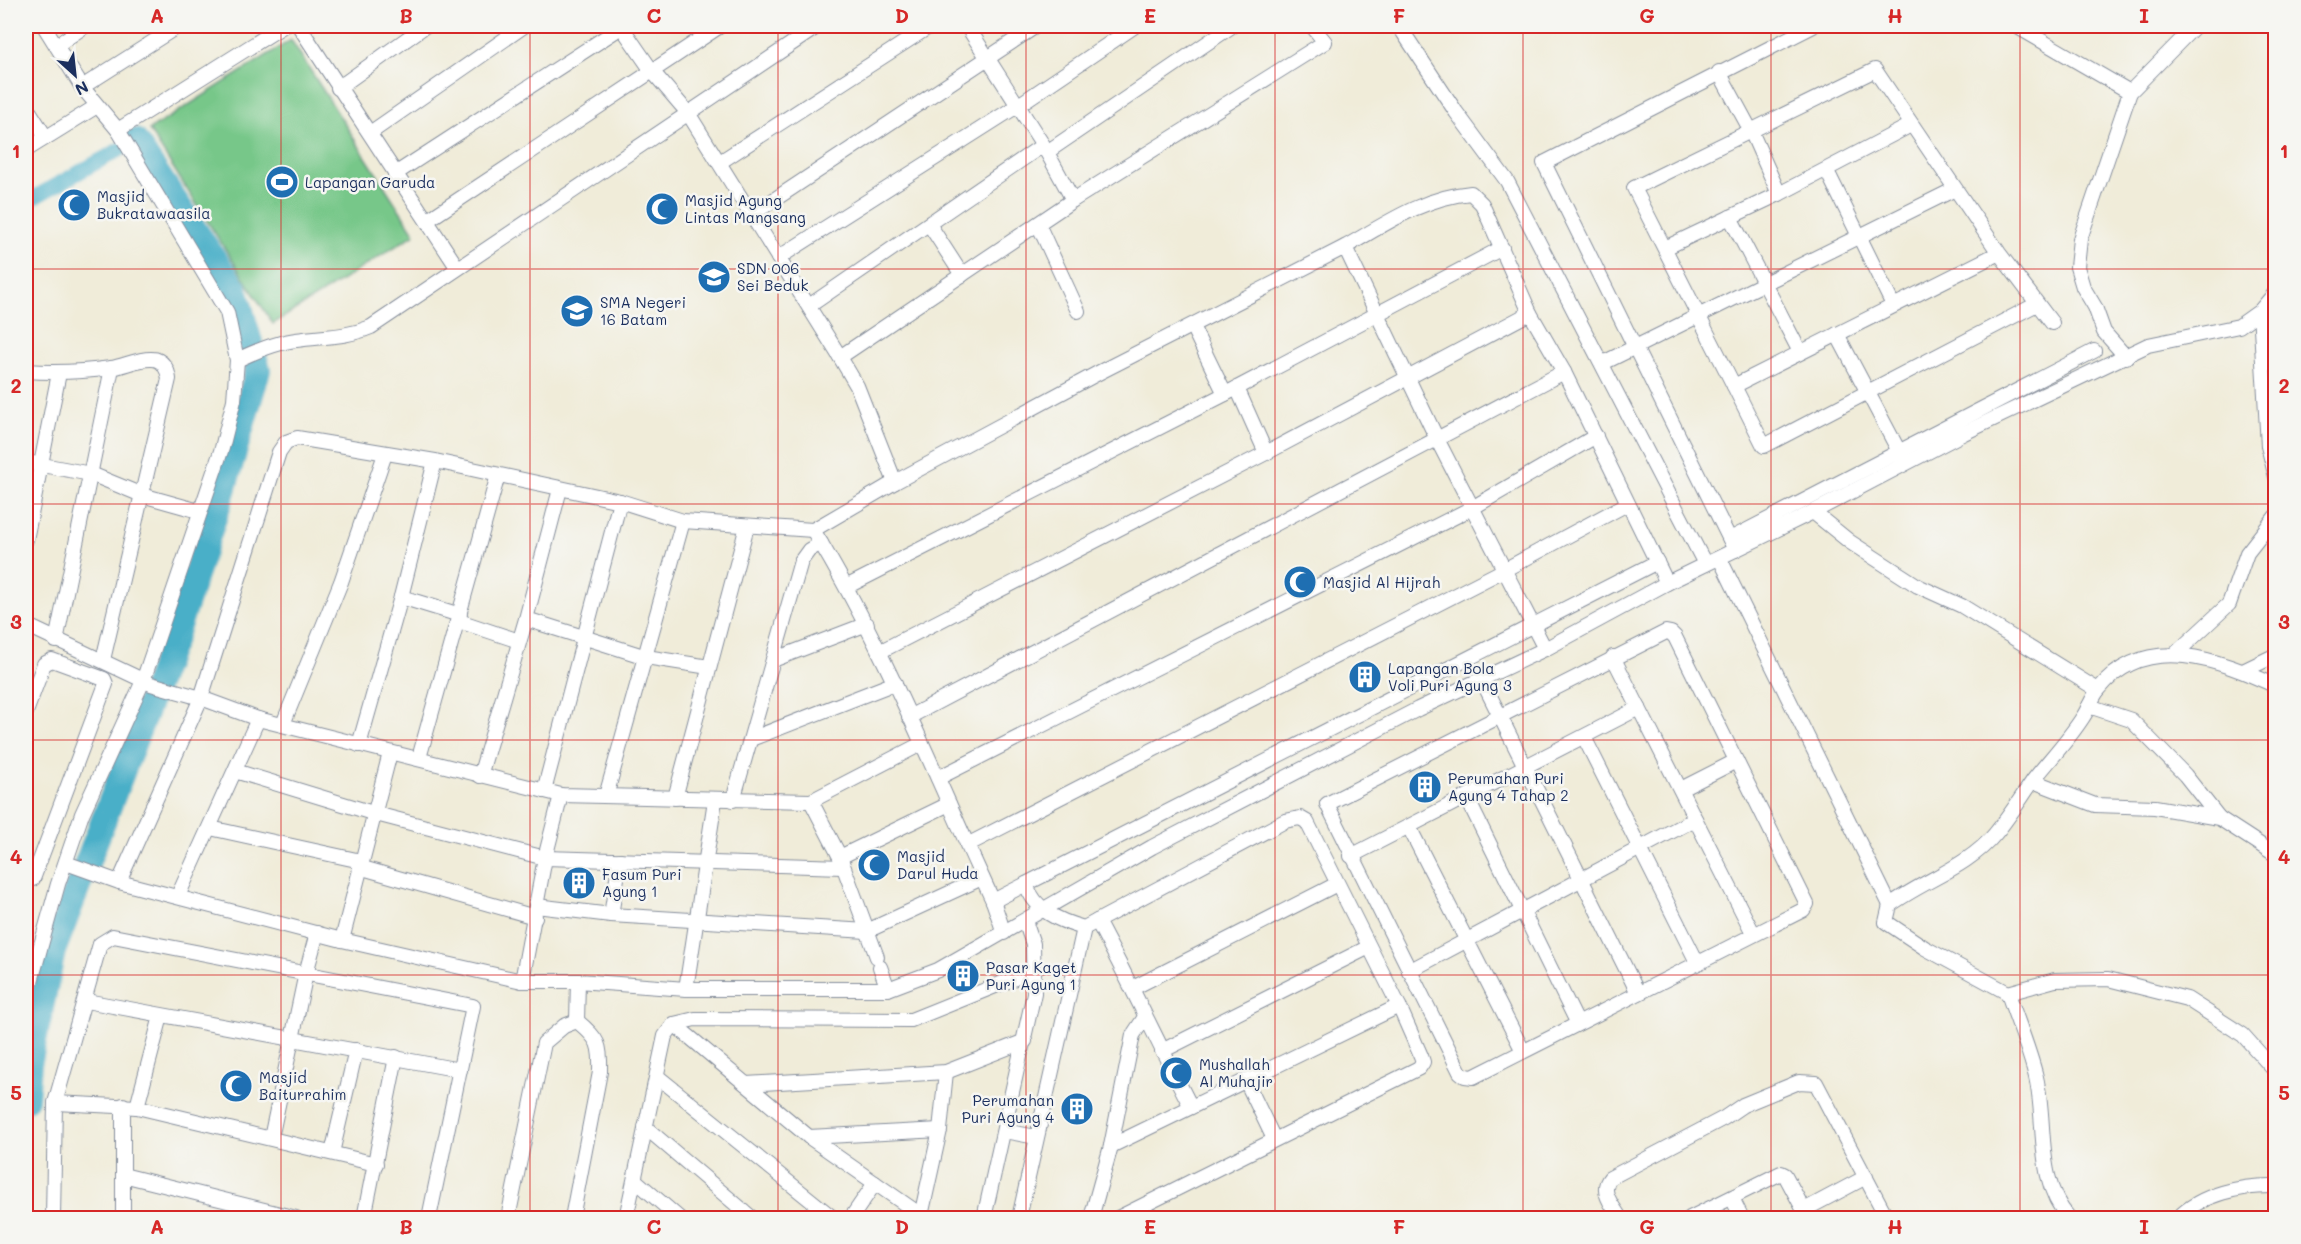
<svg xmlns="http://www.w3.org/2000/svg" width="2301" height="1244" font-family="Mali,sans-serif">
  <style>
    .green { fill: #77c789; stroke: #497b74; stroke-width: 1.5 }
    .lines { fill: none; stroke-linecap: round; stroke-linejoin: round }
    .canal { stroke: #49afc8; stroke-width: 15 }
    .river { stroke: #49afc8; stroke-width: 26 }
    .minor-casing { stroke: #868e9c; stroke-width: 16 }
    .minor { stroke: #fff; stroke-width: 14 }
    .grid { fill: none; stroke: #d62828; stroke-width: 1.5; stroke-opacity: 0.55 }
    .labels { text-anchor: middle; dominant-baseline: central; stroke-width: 5; stroke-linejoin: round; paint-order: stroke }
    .poi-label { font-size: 15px; fill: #1b2f5e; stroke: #f6f6f2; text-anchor: start }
    .neatline { fill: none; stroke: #d62828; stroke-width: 2 }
    .grid-label { font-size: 20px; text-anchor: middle; font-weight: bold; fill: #d62828 }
  </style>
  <rect width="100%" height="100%" fill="#f6f6f2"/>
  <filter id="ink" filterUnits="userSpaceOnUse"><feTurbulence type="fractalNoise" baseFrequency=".0167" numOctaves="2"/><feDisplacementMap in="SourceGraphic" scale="12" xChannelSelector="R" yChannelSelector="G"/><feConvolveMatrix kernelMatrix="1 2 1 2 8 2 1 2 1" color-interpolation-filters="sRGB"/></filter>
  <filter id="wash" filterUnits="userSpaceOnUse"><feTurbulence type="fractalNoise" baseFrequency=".008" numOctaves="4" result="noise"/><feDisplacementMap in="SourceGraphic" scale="24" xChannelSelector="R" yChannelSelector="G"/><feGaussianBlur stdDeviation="1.35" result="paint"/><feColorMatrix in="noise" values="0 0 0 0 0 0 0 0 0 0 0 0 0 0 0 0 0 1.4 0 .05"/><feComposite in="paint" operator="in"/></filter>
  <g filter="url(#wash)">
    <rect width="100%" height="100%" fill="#f0ecd9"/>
    <!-- green -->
    <path class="green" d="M291,40L415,234L273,324L149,130Z"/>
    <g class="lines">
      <!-- canal -->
      <path class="canal" d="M26,202L135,141"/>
      <!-- river -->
      <path class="river" d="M26,1099L29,1064L53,951L174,638L222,494L258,370L235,290L135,141"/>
    </g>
  </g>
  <g filter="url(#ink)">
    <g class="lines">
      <!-- minor casing -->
      <g class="minor-casing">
        <g id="minor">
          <path d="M299,26L457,267"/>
          <path d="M621,26L652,71L688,113L840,357L857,386L895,482"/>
          <path d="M967,26L1043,145L1073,200"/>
          <path d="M1399,26L1456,112L1507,181L1705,564"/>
          <path d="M2016,26L2130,92"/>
          <path d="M57,45L85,26"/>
          <path d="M82,87L178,26"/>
          <path d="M338,88L425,26"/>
          <path d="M26,106L45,136"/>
          <path d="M118,130L283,26"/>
          <path d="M370,133L524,26"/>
          <path d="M26,150L97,106"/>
          <path d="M1047,152L1232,26"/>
          <path d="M720,162L930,26"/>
          <path d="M1827,171L1893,305"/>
          <path d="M395,174L623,26"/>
          <path d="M1779,194L1911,125"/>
          <path d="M751,215L1036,26"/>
          <path d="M1730,217L1800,352"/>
          <path d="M428,220L720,26"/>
          <path d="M929,224L962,275"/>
          <path d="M1038,224L1078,311"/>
          <path d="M1345,247C1385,224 1424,197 1471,193L1482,204L1530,313"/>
          <path d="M1665,248L1779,194L1751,131L1719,72"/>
          <path d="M1999,253L1734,386L1634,188L1875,70L1999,253L2052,323"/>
          <path d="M778,258L1017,106L1135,26"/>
          <path d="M809,306L1043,145"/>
          <path d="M2260,311L2268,446L2276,477"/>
          <path d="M1192,326L1225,394"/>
          <path d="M1837,334L1903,459"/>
          <path d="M840,357L1073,200L1325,42L1312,26"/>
          <path d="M2126,357L2104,332L2095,307L2083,287L2077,267L2080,239L2130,92L2195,26"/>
          <path d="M237,360C254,352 277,342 296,340C322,336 345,338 371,327L818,26"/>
          <path d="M1603,363L1955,189"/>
          <path d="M26,371C54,373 82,372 111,368C124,366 139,358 152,359C163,359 168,370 169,379L103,660"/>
          <path d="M1734,386L1764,446L2037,304"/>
          <path d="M1237,388L1266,453"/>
          <path d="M26,462L91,474L142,495L199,511"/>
          <path d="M1813,512L1964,433L2148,345L2239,326L2260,311L2276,292"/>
          <path d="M813,530C885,648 935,776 993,901L1004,933"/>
          <path d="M1730,539L2094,351"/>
          <path d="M26,540L59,373"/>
          <path d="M1735,550L1544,163L1813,26"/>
          <path d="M1720,559L1890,905"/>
          <path d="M848,586L1237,388L1502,248"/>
          <path d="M401,597L460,615"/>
          <path d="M526,619L646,657L709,667"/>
          <path d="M459,621L519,641"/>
          <path d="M26,625L151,684L201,698L258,719L561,795L811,801L921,744"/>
          <path d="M1666,632L1671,633L1675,637L1807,904L1803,910L1473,1077L1465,1076L1460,1072L1327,804Z"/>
          <path d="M56,641L112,368"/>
          <path d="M1545,649L1667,583L1813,512L1850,542L1918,586L1962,606L2098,690"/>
          <path d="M881,651L1266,453L1530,313L1564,372L1667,583"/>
          <path d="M2174,655L2229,604L2247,553L2276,516"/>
          <path d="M1613,657L1753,933"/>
          <path d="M773,660L867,624"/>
          <path d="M2243,671L2276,655"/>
          <path d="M1482,680L1638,993"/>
          <path d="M2089,706L2131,720L2185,775L2219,818"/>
          <path d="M26,712L44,664L52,660L104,679L106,684L33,879"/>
          <path d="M909,717L1564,372"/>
          <path d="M283,724L341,582L385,454"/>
          <path d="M1584,737L1697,962"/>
          <path d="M751,739L895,683"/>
          <path d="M359,745L401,597L435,461"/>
          <path d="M419,758L498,475"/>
          <path d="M235,771L376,814L545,858L843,867"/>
          <path d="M480,776L526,619L560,489"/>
          <path d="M938,778L1472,508L1596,436"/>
          <path d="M2033,781L2095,805L2155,807L2219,818L2276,855"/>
          <path d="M1681,789L1736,761"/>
          <path d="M544,791L620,501"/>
          <path d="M606,796L683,521"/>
          <path d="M675,798L747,526"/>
          <path d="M1467,798L1577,1022"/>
          <path d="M733,800L801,561L809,550L821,543"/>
          <path d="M811,801L840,857L877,957"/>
          <path d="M1409,827L1523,1051"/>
          <path d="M210,828L361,861"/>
          <path d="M967,845L1504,570L1627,504"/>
          <path d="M1351,856L1639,708"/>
          <path d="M840,857L949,804"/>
          <path d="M66,863L119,882L342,940L522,981H578L686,989H888L938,970L1152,847L1418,709L1545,649L1438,441L1345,247L1100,372L895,482L813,530L683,521L620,501L435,461L297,438L286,442L279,452L201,698L119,882"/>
          <path d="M359,867L535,917"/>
          <path d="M178,896L258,719"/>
          <path d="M993,901L1026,884"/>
          <path d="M536,906L611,915L867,931L982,878"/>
          <path d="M611,915L620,860"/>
          <path d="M1097,921C1130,982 1159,1045 1191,1107"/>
          <path d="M342,940L390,753"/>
          <path d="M880,967L888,989"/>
          <path d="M1409,971L1695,819"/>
          <path d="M522,981L545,858L561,795"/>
          <path d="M1133,988L1337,884"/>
          <path d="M686,989L715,800"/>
          <path d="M2008,993L2055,980L2108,979L2187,999L2243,1035L2276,1072"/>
          <path d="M26,999L58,884L82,814L143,681L222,448L234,400L237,360L227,312L118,130L82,87L44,26"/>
          <path d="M86,1001L460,1070"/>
          <path d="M577,1021L578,981"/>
          <path d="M674,1024L809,1137L925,1218"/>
          <path d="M1162,1051L1369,947"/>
          <path d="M658,1077L833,1218"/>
          <path d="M1246,1081L1274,1139"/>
          <path d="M746,1084L946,1072L1025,1041"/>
          <path d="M55,1103L137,1107L376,1164"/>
          <path d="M123,1105V1218"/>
          <path d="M137,1107L161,1016"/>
          <path d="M645,1127L752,1218"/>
          <path d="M1004,1131L1036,1137"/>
          <path d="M809,1137L940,1130"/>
          <path d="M271,1138L306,973L317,933"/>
          <path d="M1111,1146L1399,1006"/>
          <path d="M332,1153L356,1050"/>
          <path d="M123,1175L296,1218"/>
          <path d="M635,1180L679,1218"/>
          <path d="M1732,1198L1742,1218"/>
          <path d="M1804,1210L1866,1177"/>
          <path d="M921,1216L940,1130L946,1072"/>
          <path d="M53,1218L55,1103L100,944L113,936L473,1006L429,1218"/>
          <path d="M364,1218L396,1057"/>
          <path d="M508,1218L544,1043L564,1026L577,1021"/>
          <path d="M572,1218L600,1072C601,1045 599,1039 577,1021"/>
          <path d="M626,1218L665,1036L674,1024L695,1019L911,1020L1035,970"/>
          <path d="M851,1218L875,1183"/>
          <path d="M984,1218L1034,993L1033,944L1025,921"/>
          <path d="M1019,1218L1084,928"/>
          <path d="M1091,1218L1111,1146L1133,1035L1145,1017"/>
          <path d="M1118,1218L1419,1068L1423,1062L1421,1056L1399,1006L1307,822L1300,818L1285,821L1084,928C1059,921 1035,911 1026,884L1657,562"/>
          <path d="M1620,1218C1613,1206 1599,1191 1610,1178L1724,1118L1743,1105L1799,1082L1816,1083L1887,1218"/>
          <path d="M1690,1218L1781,1173L1785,1175L1808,1218"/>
          <path d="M2069,1218C2035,1180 2047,1123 2036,1077C2029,1048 2017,1021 2008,993L1925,948L1886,922L1890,905C1924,880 1968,867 1995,834C2010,816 2022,796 2035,778C2051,758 2069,739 2083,717C2089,708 2092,697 2099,689C2146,631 2220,660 2276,686"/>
          <path d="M2178,1218C2201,1194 2242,1185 2276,1186"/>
        </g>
      </g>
      <!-- minor -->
      <use href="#minor" class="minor"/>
    </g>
  </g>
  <!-- grid -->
  <path class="grid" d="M281,26V1218M530,26V1218M778,26V1218M1026,26V1218M1275,26V1218M1523,26V1218M1771,26V1218M2020,26V1218M26,269H2276M26,504H2276M26,740H2276M26,975H2276"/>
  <!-- icons -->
  <defs>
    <g id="stadium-disc" transform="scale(1.725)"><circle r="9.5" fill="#1f6fb2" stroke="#f6f6f2"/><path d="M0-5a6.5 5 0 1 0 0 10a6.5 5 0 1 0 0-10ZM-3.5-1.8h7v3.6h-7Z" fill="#fff"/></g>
    <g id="mosque-disc" transform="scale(1.725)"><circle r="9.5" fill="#1f6fb2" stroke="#f6f6f2"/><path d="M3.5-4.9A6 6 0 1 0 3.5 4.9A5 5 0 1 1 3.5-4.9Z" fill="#fff"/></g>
    <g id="school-disc" transform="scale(1.725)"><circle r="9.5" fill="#1f6fb2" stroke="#f6f6f2"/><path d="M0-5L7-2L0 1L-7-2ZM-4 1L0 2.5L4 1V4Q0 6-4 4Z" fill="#fff"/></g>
    <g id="building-disc" transform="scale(1.725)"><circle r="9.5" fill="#1f6fb2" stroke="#f6f6f2"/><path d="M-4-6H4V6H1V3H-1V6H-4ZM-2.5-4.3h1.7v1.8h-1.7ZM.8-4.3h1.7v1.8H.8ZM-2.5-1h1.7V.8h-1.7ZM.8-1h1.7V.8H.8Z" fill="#fff"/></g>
  </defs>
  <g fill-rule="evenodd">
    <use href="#stadium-disc" x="282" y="182"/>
    <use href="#mosque-disc" x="74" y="205"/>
    <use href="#mosque-disc" x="662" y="209"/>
    <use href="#school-disc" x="714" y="277"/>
    <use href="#school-disc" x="577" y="311"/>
    <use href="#mosque-disc" x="1300" y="582"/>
    <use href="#building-disc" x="1365" y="677"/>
    <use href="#building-disc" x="1425" y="787"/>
    <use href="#mosque-disc" x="874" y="865"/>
    <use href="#building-disc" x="579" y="883"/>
    <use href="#building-disc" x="963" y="976"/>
    <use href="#mosque-disc" x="1176" y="1073"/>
    <use href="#mosque-disc" x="236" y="1086"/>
    <use href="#building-disc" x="1077" y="1109"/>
  </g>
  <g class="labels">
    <!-- poi labels -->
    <g class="poi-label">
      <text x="305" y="182">Lapangan Garuda</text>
      <text x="97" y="196">Masjid<tspan x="97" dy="17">Bukratawaasila</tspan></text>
      <text x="685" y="200">Masjid Agung<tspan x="685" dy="17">Lintas Mangsang</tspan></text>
      <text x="737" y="268">SDN 006<tspan x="737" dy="17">Sei Beduk</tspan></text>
      <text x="600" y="302">SMA Negeri<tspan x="600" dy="17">16 Batam</tspan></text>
      <text x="1323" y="582">Masjid Al Hijrah</text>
      <text x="1388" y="668">Lapangan Bola<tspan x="1388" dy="17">Voli Puri Agung 3</tspan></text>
      <text x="1448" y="778">Perumahan Puri<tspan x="1448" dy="17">Agung 4 Tahap 2</tspan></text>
      <text x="897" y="856">Masjid<tspan x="897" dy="17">Darul Huda</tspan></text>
      <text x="602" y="874">Fasum Puri<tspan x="602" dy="17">Agung 1</tspan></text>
      <text x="986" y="967">Pasar Kaget<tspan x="986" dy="17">Puri Agung 1</tspan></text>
      <text x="1199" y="1064">Mushallah<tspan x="1199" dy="17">Al Muhajir</tspan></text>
      <text x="259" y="1077">Masjid<tspan x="259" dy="17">Baiturrahim</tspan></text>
      <text x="1054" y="1100" text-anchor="end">Perumahan<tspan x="1054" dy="17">Puri Agung 4</tspan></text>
    </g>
  </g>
  <!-- margin -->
  <rect width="2301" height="1244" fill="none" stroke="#f6f6f2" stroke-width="66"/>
  <!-- north arrow -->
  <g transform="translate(75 75) rotate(153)" stroke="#f6f6f2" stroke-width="4.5" paint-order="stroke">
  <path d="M0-4.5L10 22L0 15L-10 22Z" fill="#1b2f5e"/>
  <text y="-9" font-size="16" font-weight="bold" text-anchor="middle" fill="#1b2f5e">N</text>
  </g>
  <rect x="33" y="33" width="2235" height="1178" class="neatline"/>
  <g class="grid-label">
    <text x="157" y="23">A</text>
    <text x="406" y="23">B</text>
    <text x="654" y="23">C</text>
    <text x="902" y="23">D</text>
    <text x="1150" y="23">E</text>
    <text x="1399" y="23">F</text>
    <text x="1647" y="23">G</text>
    <text x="1895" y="23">H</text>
    <text x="2144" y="23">I</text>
    <text x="16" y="158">1</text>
    <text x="2284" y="158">1</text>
    <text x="16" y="393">2</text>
    <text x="2284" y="393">2</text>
    <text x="16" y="629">3</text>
    <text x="2284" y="629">3</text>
    <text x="16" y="864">4</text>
    <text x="2284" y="864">4</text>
    <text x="16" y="1100">5</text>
    <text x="2284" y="1100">5</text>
    <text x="157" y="1234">A</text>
    <text x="406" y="1234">B</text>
    <text x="654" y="1234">C</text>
    <text x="902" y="1234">D</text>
    <text x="1150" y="1234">E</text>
    <text x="1399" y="1234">F</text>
    <text x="1647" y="1234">G</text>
    <text x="1895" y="1234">H</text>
    <text x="2144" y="1234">I</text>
  </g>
</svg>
